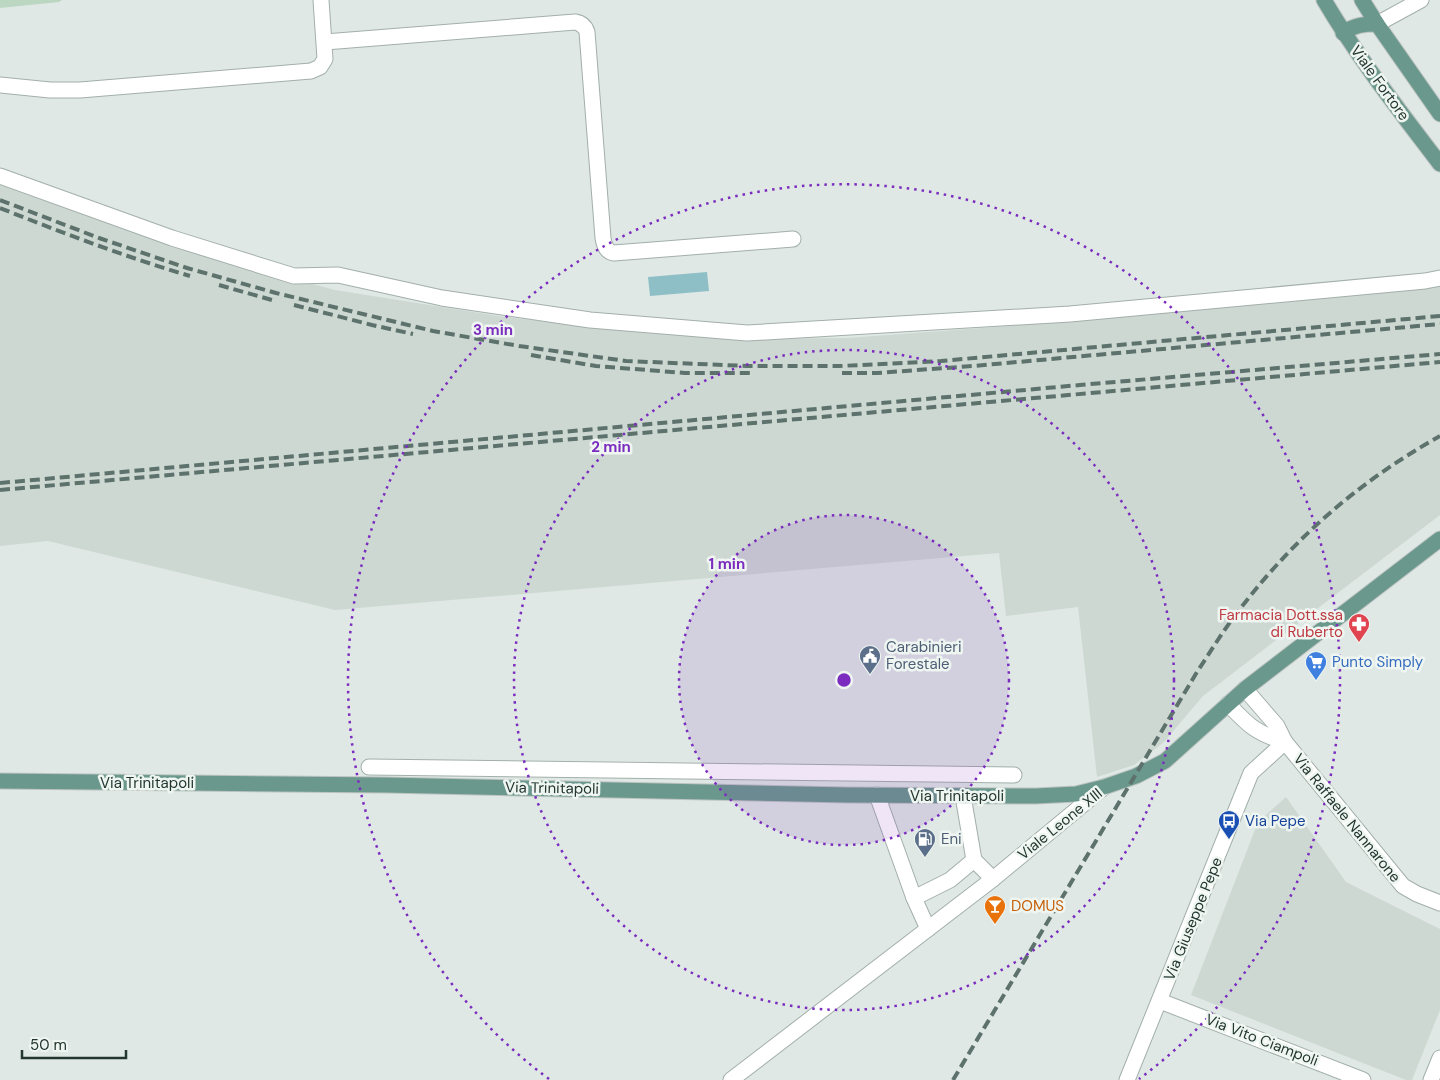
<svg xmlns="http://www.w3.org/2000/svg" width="1440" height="1080" font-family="'DM Sans',sans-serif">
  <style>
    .built { fill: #ced8d3 }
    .green { fill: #bbd7c2 }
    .water { fill: #8ebfc7 }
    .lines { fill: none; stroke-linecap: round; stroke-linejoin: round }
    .minor-casing { stroke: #a3afab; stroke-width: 17 }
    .major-casing { stroke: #bdc3c1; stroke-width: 17 }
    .minor { stroke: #fff; stroke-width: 15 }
    .major { stroke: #6a988c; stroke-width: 15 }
    .rail { stroke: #5d726c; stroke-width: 4; stroke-dasharray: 10 5; stroke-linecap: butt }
    .ring { fill: none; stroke: #7b2cbf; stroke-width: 2.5; stroke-dasharray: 2.5 5 }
    .labels { text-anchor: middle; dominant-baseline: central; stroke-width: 5; stroke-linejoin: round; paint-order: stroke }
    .street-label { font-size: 15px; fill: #233631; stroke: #eff6f2 }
    .health-label { font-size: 15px; fill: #be3a42; stroke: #eff6f2; text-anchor: end }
    .service-label { font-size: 15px; fill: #4e5e75; stroke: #eff6f2; text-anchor: start }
    .shop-label { font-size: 15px; fill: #366cbe; stroke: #eff6f2; text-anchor: start }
    .transit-label { font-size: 15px; fill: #164399; stroke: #eff6f2; text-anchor: start }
    .food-label { font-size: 15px; fill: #c56008; stroke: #eff6f2; text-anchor: start }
    .centre { fill: #7b2cbf; stroke: #eff6f2; stroke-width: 2.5 }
    .ring-label { font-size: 15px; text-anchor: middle; font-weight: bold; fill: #7b2cbf; stroke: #eff6f2; stroke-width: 5; stroke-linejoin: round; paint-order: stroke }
  </style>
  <rect width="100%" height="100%" fill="#dfe8e4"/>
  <!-- built -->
  <g class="built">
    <path d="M0,181L188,250L335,290L505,317L647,333L740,339L847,338L995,327L1169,312L1440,277V515L1203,696L1164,742L1134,765L1097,777L1078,607L1006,616L999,553L335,610L48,541L0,546Z"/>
    <path d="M1286,797L1346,882L1440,929V1010L1412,1080H1406L1191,995L1258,822Z"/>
  </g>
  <!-- green -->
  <path class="green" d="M0,0H62L59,2L0,8Z"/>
  <!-- water -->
  <path class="water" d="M707,272L709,291L650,296L648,277Z"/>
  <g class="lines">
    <!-- minor casing -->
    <g class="minor-casing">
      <g id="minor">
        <path d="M1377,24L1421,0"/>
        <path d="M325,42L575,22C581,23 585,26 587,32L603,238C604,245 606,252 614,253L793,239"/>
        <path d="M0,85L50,90H80L311,71L320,67L325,59L321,0"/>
        <path d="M0,176L172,238L294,276L338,275L442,298L590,320L747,333L1070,314L1425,281L1440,278"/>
        <path d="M1245,689L1277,726L1285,742L1403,886L1417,894L1440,903"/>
        <path d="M1228,704C1249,726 1256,733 1285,742"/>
        <path d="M369,767L1014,775"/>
        <path d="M877,795L914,898L928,929"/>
        <path d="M963,796L974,860L993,879"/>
        <path d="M914,898L950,880L974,860"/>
        <path d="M1160,1001L1363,1080"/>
        <path d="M731,1080L993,879L1104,787"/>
        <path d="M1127,1080L1251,773L1285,742"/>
        <path d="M1431,1080L1440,1058"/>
      </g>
    </g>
    <!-- major casing -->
    <g class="major-casing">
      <g id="major">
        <path d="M1324,0C1358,58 1399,110 1440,164"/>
        <path d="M1362,0L1377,24L1440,114"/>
        <path d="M1343,33C1354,25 1364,24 1377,24"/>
        <path d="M0,781L386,785L848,795L1036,796L1076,794L1104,787L1136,776L1165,761L1245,689L1440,539"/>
      </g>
    </g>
    <!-- minor -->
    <use href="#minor" class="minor"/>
    <!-- major -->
    <use href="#major" class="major"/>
    <!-- rail -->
    <g class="rail">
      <path d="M0,200L99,238L187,268L276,293L433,331L519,346L626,361L747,366H840L941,361L1440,316"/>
      <path d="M0,208C63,233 126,257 190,276"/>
      <path d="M219,285L272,300"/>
      <path d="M294,305L372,325L413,334"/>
      <path d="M531,355L596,366L685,373H750"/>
      <path d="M842,373H877L973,366L1440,324"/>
      <path d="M0,483L1080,385L1440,354"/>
      <path d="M0,490L1440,362"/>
      <path d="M953,1080L1197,672C1211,651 1224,629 1240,609C1296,536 1360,481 1440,436"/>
    </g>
  </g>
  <!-- distance rings -->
  <circle cx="844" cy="680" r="165" fill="#7b2cbf" fill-opacity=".12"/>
  <g class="ring">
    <circle cx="844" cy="680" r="165"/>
    <circle cx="844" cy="680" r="330"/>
    <path d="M549 1079A496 496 0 1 1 1139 1079"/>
  </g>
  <!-- icons -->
  <defs>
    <g id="pharmacy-pin" transform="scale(1.125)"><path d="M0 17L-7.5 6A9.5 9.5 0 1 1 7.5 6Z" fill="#e0444e" stroke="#eff6f2"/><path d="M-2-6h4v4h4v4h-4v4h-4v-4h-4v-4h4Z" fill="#fff"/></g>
    <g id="civic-pin" transform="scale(1.125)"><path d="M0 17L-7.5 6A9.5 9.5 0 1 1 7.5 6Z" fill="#5c6f8a" stroke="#eff6f2"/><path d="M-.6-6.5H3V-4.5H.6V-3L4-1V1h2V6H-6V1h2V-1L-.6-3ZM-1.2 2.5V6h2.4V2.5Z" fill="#fff"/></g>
    <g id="supermarket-pin" transform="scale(1.125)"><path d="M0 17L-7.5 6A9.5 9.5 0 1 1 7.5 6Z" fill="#3f7fe0" stroke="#eff6f2"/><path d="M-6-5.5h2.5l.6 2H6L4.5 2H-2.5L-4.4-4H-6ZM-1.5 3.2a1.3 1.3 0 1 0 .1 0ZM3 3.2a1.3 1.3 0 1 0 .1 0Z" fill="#fff"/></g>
    <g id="bus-pin" transform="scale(1.125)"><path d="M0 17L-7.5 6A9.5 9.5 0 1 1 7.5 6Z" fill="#1a4fb4" stroke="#eff6f2"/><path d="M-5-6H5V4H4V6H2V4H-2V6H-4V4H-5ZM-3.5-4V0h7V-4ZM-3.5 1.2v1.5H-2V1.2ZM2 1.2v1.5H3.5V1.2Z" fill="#fff"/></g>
    <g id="fuel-pin" transform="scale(1.125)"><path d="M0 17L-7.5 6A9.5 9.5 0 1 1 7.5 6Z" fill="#5c6f8a" stroke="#eff6f2"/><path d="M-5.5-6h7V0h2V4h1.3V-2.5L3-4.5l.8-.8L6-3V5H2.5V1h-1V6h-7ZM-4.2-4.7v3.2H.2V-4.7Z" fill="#fff"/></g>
    <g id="bar-pin" transform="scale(1.125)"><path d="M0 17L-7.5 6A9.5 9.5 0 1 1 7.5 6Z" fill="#e8710a" stroke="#eff6f2"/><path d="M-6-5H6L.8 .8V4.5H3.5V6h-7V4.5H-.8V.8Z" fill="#fff"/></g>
  </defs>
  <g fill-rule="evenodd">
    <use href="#pharmacy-pin" x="1359" y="624"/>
    <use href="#civic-pin" x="870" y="656"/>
    <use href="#supermarket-pin" x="1316" y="662"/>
    <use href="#bus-pin" x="1229" y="821"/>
    <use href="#fuel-pin" x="925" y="839"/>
    <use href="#bar-pin" x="995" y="906"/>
  </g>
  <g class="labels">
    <!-- street labels -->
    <g class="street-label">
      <text transform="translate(1380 83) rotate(54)">Viale Fortore</text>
      <text x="147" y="783">Via Trinitapoli</text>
      <text transform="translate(552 788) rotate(1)">Via Trinitapoli</text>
      <text x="957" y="796">Via Trinitapoli</text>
      <text transform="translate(1347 818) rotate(51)">Via Raffaele Nannarone</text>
      <text transform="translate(1060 824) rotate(-39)">Viale Leone XIII</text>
      <text transform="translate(1193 919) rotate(-68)">Via Giuseppe Pepe</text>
      <text transform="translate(1262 1040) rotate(21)">Via Vito Ciampoli</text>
    </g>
    <!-- health labels -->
    <g class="health-label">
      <text x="1343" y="615">Farmacia Dott.ssa<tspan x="1343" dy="17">di Ruberto</tspan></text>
    </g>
    <!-- service labels -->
    <g class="service-label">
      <text x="886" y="647">Carabinieri<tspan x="886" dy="17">Forestale</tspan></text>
      <text x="941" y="839">Eni</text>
    </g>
    <!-- shop labels -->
    <g class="shop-label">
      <text x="1332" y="662">Punto Simply</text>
    </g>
    <!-- transit labels -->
    <g class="transit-label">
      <text x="1245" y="821">Via Pepe</text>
    </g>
    <!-- food labels -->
    <g class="food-label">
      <text x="1011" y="906">DOMUS</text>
    </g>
  </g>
  <circle cx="844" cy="680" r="8" class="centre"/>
  <g class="ring-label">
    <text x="493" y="335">3 min</text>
    <text x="611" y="452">2 min</text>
    <text x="727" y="569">1 min</text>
  </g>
  <!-- scale -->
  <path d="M22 1050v8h104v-8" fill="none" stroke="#233631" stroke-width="2.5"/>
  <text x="30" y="1050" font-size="15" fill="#233631" stroke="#eff6f2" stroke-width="4" paint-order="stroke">50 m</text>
</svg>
